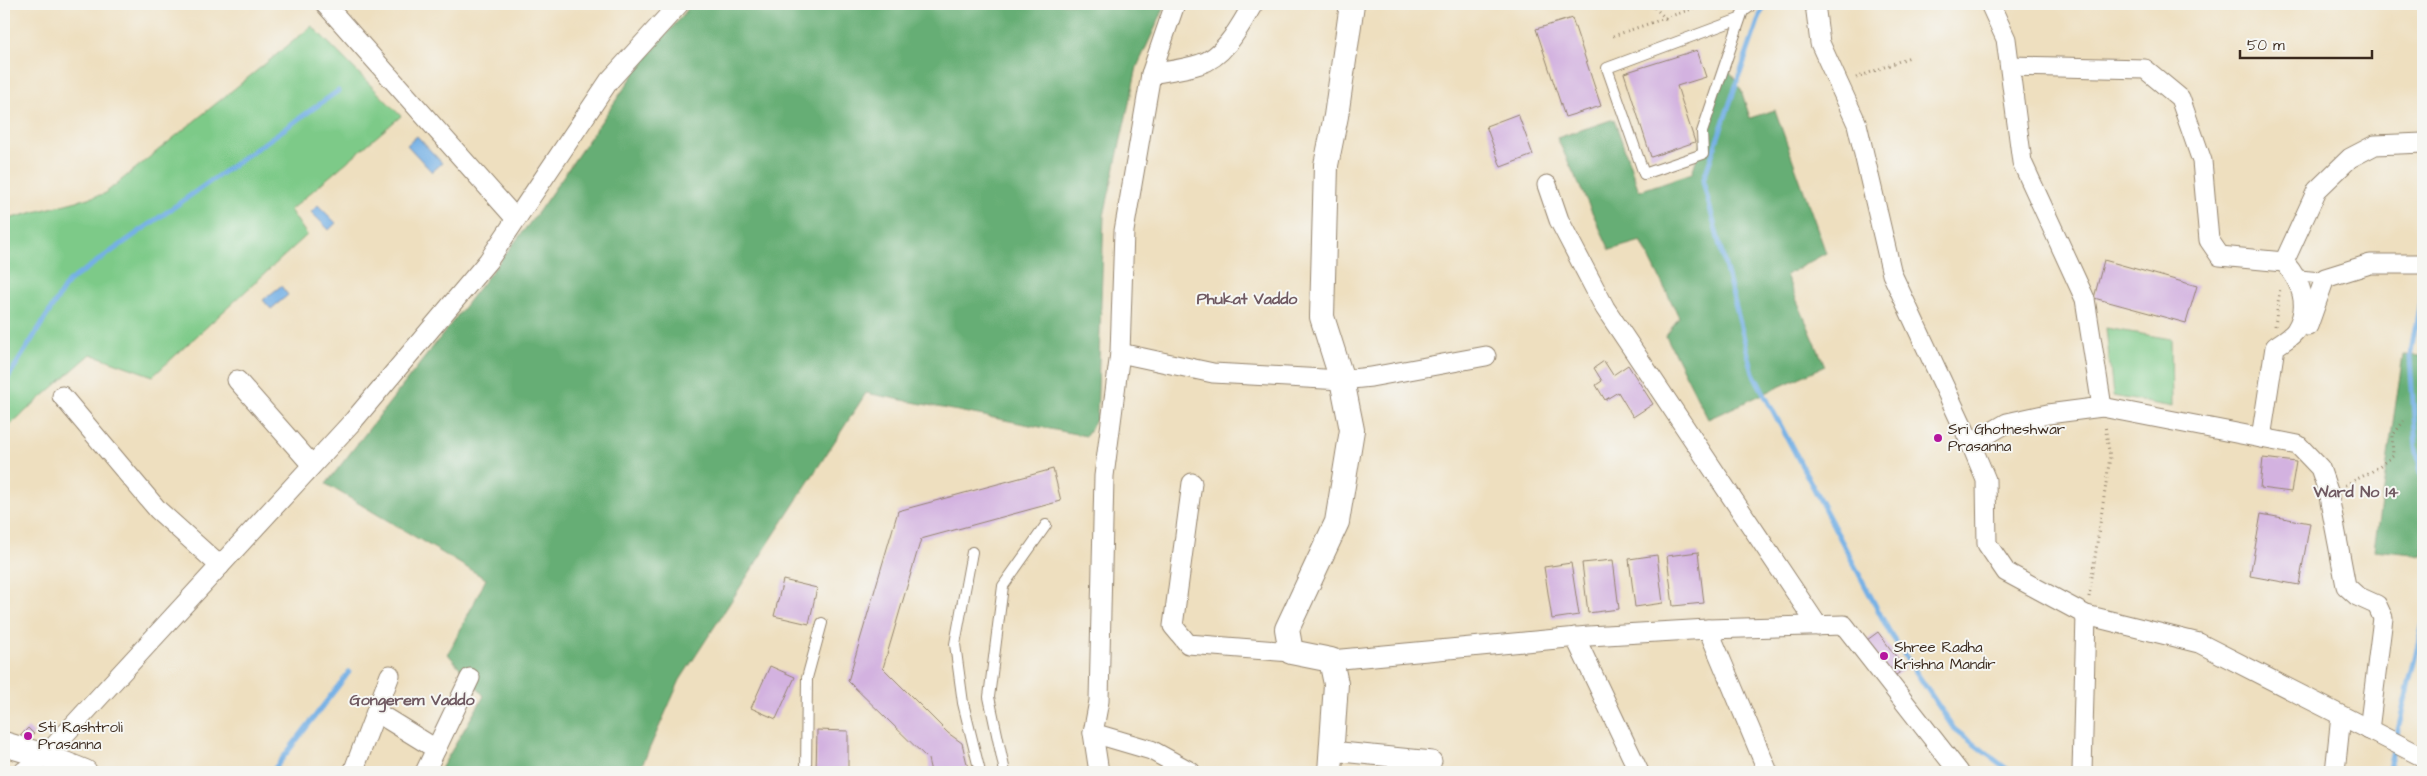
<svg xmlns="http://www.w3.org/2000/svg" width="2427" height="776" font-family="'Architects Daughter',sans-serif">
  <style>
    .green { fill: #7dca88; stroke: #5c7a53 }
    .forest { fill: #66ae74; stroke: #506c49 }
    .water { fill: #74b0e5; stroke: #586d82 }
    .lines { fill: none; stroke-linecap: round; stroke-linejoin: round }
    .stream { stroke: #74b0e5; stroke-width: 5 }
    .building { fill: #d3b2e0 }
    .service-casing { stroke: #94846e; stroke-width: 12 }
    .minor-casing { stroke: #94846e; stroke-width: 21 }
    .tertiary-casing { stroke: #94846e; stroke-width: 26 }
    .path { stroke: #94846e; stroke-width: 3; stroke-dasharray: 1 4; stroke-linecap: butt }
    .service { stroke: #fff; stroke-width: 10 }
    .minor { stroke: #fff; stroke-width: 19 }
    .tertiary { stroke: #fff; stroke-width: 24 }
    .poi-dot { fill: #b5179e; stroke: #f6f6f2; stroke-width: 2 }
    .labels { text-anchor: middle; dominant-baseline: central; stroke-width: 4; stroke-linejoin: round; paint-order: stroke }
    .poi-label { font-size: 15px; fill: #3b2a1e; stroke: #f6f6f2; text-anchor: start }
    .neighbourhood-label { font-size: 16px; font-weight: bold; fill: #705a62; stroke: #f6f6f2 }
  </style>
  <rect width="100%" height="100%" fill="#f6f6f2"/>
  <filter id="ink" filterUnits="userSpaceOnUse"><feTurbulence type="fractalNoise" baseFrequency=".02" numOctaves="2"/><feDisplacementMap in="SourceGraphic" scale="10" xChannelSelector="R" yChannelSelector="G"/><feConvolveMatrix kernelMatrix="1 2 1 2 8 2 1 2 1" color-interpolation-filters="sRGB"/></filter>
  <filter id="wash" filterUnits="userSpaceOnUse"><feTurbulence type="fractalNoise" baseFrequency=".0096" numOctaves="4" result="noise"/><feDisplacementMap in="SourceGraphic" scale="20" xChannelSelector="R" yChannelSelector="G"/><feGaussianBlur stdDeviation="1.12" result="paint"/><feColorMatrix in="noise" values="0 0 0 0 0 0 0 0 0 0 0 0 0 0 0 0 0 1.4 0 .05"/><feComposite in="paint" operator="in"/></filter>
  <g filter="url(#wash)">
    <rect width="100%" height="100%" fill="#eedfbf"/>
    <!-- green -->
    <g class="green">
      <path d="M312,26L401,116L290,210L307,235L153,376L91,354L4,430V220L104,194Z"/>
      <path d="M2106,328L2171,339L2172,407L2113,396Z"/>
    </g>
    <!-- forest -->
    <g class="forest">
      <path d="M692,4H1166L1137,67L1104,216L1097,419L1086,436L866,393L680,680L639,772H439L484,696L448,654L486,579L326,484L539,211L639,67Z"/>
      <path d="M1726,65L1741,90L1750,118L1775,110L1826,253L1786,275L1825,366L1708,419L1666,336L1679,317L1641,241L1610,250L1557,138L1614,119L1639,191L1692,173Z"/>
      <path d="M2403,355L2423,356V555L2374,550Z"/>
    </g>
    <!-- water -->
    <g class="water">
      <path d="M417,136L442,163L432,172L407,145Z"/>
      <path d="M318,205L336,223L329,230L311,212Z"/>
      <path d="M281,286L288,295L271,309L263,300Z"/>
    </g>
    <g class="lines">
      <!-- stream -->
      <g class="stream">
        <path d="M1764,4L1703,181L1753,373L1890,633L1954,729L2011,772"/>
        <path d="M2423,285L2410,357L2416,448L2423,482"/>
        <path d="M4,384L68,282L338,91"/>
        <path d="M2396,739L2423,623"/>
        <path d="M272,772L349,672"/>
        <path d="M2388,772L2394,747"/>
      </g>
    </g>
    <g id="blocks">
      <!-- building -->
      <g class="building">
        <path d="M1572,18L1601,106L1565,117L1536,29Z"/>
        <path d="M1697,50L1706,77L1677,86L1695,142L1651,157L1624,73Z"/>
        <path d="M1518,114L1533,155L1501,167L1486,126Z"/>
        <path d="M2104,260L2197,286L2186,323L2094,298Z"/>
        <path d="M1604,361L1613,375L1628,365L1653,404L1633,417L1618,392L1605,400L1596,385L1602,381L1594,368Z"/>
        <path d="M2263,458L2296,462L2291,492L2260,488Z"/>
        <path d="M1053,469L1061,501L921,539L883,668L948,733L962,743L969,772H931L928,759L848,681L898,511Z"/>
        <path d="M2261,514L2310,523L2299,585L2250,576Z"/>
        <path d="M1698,552L1704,603L1673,606L1667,556Z"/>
        <path d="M1657,555L1663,603L1635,607L1629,559Z"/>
        <path d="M1613,560L1619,609L1588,613L1582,563Z"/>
        <path d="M1571,563L1579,615L1552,619L1544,567Z"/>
        <path d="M783,580L817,588L809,624L774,616Z"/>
        <path d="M1878,632L1905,669L1890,679L1863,643Z"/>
        <path d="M770,666L795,677L776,719L751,708Z"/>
        <path d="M28,728L34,734L26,742L20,736Z"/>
        <path d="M817,730L848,731V772H816Z"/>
      </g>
    </g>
  </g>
  <g filter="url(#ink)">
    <use href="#blocks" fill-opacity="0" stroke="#94846e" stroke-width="1"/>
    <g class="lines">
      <!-- service casing -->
      <g class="service-casing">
        <g id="service">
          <path d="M1739,19L1607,68L1644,174L1703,154L1702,132L1745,5"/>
          <path d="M2295,275L2325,278"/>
          <path d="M972,552L955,644L963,703L980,772"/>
          <path d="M806,772L807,678L822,623"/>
          <path d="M1005,772L989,697L1003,586L1046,525"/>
        </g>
      </g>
      <!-- minor casing -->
      <g class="minor-casing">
        <g id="minor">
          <path d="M325,4L516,219"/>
          <path d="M1175,4L1151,74L1124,231L1120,353L1104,476L1099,701L1093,733L1151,750L1191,772"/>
          <path d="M1815,4L1820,43L1857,124L1892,274L1971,444"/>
          <path d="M1990,4L2006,39L2022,162L2085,299L2102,407L2048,414L2007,423L1971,444L1986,480L1987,544L2006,572L2086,615L2199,643L2423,757"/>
          <path d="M1745,5L1746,4"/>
          <path d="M2010,66L2145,69L2180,98L2202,161L2209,240L2220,256L2284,262C2301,281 2311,306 2296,330C2292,337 2281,342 2275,347L2261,438"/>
          <path d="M1151,74C1167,71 1185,69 1200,64C1225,57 1241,24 1253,4"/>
          <path d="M1547,185L1559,220L1605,308L1818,626"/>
          <path d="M2284,262L2317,190L2350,158L2375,145L2423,143"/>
          <path d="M2308,326L2325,278L2370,264H2423"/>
          <path d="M1120,353L1213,373L1342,380L1371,377L1486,356"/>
          <path d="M237,380L312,465"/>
          <path d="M62,396L158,510L220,566"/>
          <path d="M2102,407L2298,445L2320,468L2328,491L2346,586L2357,596L2377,605L2383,618L2369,730"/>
          <path d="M1192,483L1173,626L1188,644L1291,652"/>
          <path d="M1708,629L1768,772"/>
          <path d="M1575,637L1639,772"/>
          <path d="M1331,660L1589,636L1708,629L1844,625L1959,772"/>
          <path d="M376,712L436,749"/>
          <path d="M1093,733L1099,772"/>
          <path d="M1331,751L1432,761"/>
          <path d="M23,772L45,756L354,420L488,261L609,81L679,4"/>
          <path d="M353,772L390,675"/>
          <path d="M425,772L470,678"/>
          <path d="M2082,772L2086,615"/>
          <path d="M2335,772L2341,716"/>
        </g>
      </g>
      <!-- tertiary casing -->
      <g class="tertiary-casing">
        <g id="tertiary">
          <path d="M4,744L45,756L85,772"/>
          <path d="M1330,772L1336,684L1331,660L1291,652L1287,629L1337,522L1352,430L1342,380L1322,317L1326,165L1336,116L1352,4"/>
        </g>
      </g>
      <!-- path -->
      <g class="path">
        <path d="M1651,4L1666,19"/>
        <path d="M1613,36L1706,4"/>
        <path d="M1856,78L1910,57"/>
        <path d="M2275,326L2280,288"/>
        <path d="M2345,485L2371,472L2393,456L2392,436L2404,421"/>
        <path d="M2089,597L2110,457L2105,425"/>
      </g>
      <!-- service -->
      <use href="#service" class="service"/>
      <!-- minor -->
      <use href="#minor" class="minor"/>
      <!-- tertiary -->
      <use href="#tertiary" class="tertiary"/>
    </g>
  </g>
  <!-- markers -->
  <g class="poi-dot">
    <circle cx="1938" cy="438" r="5"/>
    <circle cx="1884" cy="656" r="5"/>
    <circle cx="28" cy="736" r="5"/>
  </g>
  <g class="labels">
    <!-- poi labels -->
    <g class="poi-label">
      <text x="1948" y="429">Sri Ghotneshwar<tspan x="1948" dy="17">Prasanna</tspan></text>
      <text x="1894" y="647">Shree Radha<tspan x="1894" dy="17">Krishna Mandir</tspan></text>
      <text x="38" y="727">Sti Rashtroli<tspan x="38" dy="17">Prasanna</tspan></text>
    </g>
    <!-- neighbourhood labels -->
    <g class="neighbourhood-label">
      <text x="1247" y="299">Phukat Vaddo</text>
      <text x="2356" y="492">Ward No 14</text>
      <text x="412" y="700">Gongerem Vaddo</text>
    </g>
  </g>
  <!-- margin -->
  <rect width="2427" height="776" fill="none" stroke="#f6f6f2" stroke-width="20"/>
  <!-- scale -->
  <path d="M2240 50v8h132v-8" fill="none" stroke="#3b2a1e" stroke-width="2.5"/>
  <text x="2247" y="50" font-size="15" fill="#3b2a1e" stroke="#f6f6f2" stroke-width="4" paint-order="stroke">50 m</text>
</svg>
